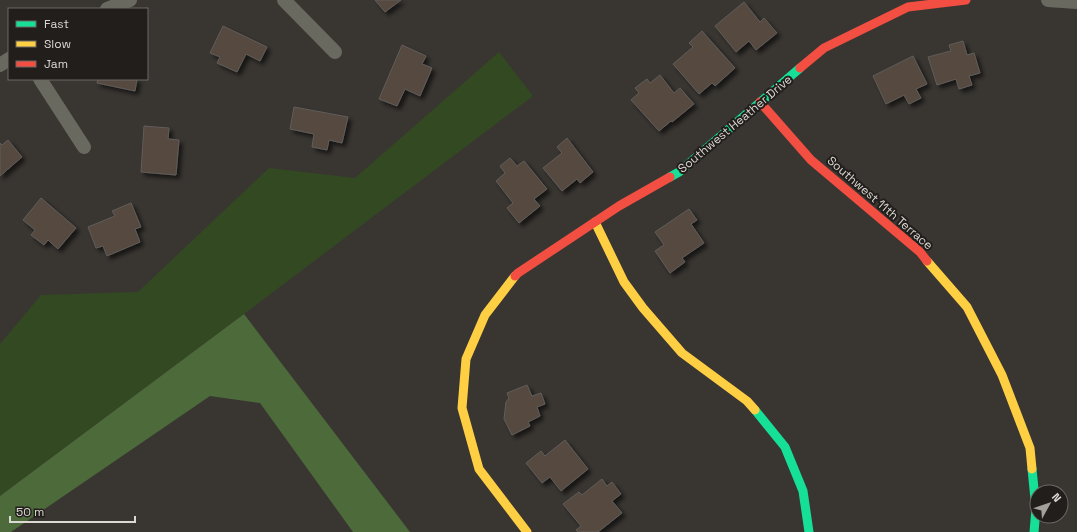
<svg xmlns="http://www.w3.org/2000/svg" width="1077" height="532" font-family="'Space Grotesk',sans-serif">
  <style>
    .green { fill: #324922 }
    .forest { fill: #4d6a3b }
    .building { fill: #544941; stroke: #605d5a; filter: url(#shadow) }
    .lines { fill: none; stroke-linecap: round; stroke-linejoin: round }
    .street { stroke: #6a6960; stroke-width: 14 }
    .fast { stroke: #16e098; stroke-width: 9 }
    .slow { stroke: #ffcf43; stroke-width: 9 }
    .jam { stroke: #f24e42; stroke-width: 9 }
    .labels { text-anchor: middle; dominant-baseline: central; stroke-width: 4; stroke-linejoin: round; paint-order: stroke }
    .street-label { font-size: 12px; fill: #dcd8d3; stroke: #211e1b }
  </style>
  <defs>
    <filter id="shadow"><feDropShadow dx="3.5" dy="3.5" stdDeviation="2" flood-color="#0009"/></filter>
  </defs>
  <rect width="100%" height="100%" fill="#393632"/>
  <!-- green -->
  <path class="green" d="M499,52L533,96L244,314L0,496V344L41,295L138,292L269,168L355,178Z"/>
  <!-- forest -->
  <path class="forest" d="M244,314L410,532H353L260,403L210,396L11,532H0V496Z"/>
  <!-- building -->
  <g class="building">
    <path d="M375,0H401L385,12Z"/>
    <path d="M744,2L760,22L764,18L777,33L756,50L749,41L736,52L715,26Z"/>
    <path d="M223,26L267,47L260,61L246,54L237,72L217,63L220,57L210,53Z"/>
    <path d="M702,31L735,68L715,86L712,83L699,94L673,64L693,47L689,43Z"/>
    <path d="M963,41L967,55L974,53L980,73L969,76L972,85L959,89L956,79L937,85L928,57L951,51L949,45Z"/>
    <path d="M402,45L426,56L422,64L432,68L420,96L405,89L397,106L379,99Z"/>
    <path d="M913,56L927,84L916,89L921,98L909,104L904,95L886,104L873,76Z"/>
    <path d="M660,75L674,93L680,88L694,104L672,122L671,121L659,131L631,100L639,93L635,88L647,79L650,83Z"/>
    <path d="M98,79H137L135,91L97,83Z"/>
    <path d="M294,107L348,117L342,143L329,140L327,150L312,147L314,134L290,129Z"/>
    <path d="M144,126L169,128L168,139L179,140L176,175L141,172Z"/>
    <path d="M567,138L593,172L580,183L577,179L562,191L543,168L562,153L557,147Z"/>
    <path d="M8,140L22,157L0,176V143L2,145Z"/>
    <path d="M510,158L517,166L524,161L547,189L534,199L540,206L519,223L507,208L513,203L496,181L505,173L500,166Z"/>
    <path d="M41,198L76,228L58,249L48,240L44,245L31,235L35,230L23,220Z"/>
    <path d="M131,203L141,227L135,229L140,242L107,256L103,246L96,248L88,227L115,216L112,211Z"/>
    <path d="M689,209L697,220L691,224L704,243L682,258L685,262L670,273L655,251L664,245L655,232Z"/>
    <path d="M527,385L532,396L541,393L545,404L537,407L540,416L528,422L530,426L512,435L504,419L506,402L509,398L507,393Z"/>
    <path d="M565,440L588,469L561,491L550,477L542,483L526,463L541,451L545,456Z"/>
    <path d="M602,479L607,486L612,482L621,494L612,501L622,513L598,532H578L576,530L581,526L563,504L579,492L582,495Z"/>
  </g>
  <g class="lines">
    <!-- street -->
    <g class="street">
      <path d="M284,0L335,52"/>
      <path d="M1048,0L1077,2"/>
      <path d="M107,9L130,0"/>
      <path d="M0,65L9,59"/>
      <path d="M40,79L84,147"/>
    </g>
    <!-- fast -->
    <g class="fast">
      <path d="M670,177L679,172L800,68"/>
      <path d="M755,410L785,447L803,491L809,532"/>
      <path d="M1032,469L1036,509L1034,532"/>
    </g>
    <!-- slow -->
    <g class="slow">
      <path d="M595,222L624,282L643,308L682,353L747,401L755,410"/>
      <path d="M927,261L967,307L1002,375L1030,448L1032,469"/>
      <path d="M515,276L485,315L466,359L462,408L479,469L527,532"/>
    </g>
    <!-- jam -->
    <g class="jam">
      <path d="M800,68L824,48L908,7L966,0"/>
      <path d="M760,102L811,160L920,252L927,261"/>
      <path d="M515,276L518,273L619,206L670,177"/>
    </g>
  </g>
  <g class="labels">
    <!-- street labels -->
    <g class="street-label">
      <text transform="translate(735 124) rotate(-40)">Southwest Heather Drive</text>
      <text transform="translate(880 203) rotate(41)">Southwest 11th Terrace</text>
    </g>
  </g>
  <!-- legend -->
  <rect x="8" y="8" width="140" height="72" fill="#211e1b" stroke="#6c6865"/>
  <rect x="16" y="21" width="20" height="6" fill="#16e098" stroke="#6c6865"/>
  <text x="44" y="28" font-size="12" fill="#dcd8d3">Fast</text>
  <rect x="16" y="41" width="20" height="6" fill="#ffcf43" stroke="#6c6865"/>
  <text x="44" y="48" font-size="12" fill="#dcd8d3">Slow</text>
  <rect x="16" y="61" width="20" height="6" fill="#f24e42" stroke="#6c6865"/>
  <text x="44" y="68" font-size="12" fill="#dcd8d3">Jam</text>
  <!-- north arrow -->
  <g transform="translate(1049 504) rotate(50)"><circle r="19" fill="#211e1b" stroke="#6c6865"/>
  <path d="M0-3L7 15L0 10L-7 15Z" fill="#a39f9b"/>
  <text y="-6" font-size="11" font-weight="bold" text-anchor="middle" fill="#dcd8d3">N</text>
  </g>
  <!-- scale -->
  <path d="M10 516v6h125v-6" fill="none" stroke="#dcd8d3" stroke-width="2"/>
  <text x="16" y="516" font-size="12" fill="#dcd8d3" stroke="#211e1b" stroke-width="3" paint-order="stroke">50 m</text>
</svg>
